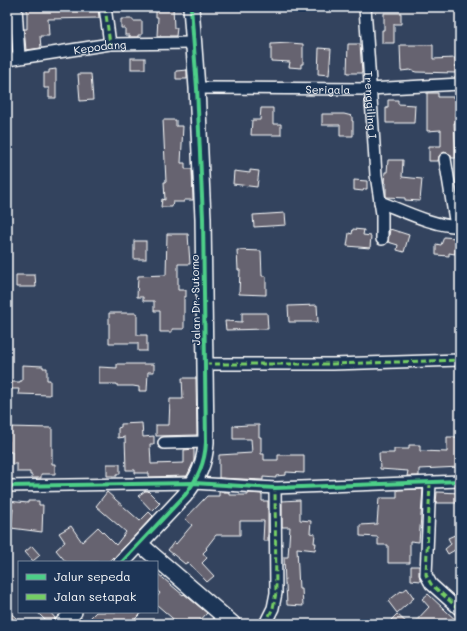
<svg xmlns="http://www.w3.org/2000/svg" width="467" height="631" font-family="Mali,sans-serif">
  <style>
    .building { fill: #666470; stroke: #fff }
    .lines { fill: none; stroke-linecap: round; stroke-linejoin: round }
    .street-casing { stroke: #fff; stroke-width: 14 }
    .secondary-casing { stroke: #fff; stroke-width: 18 }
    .street { stroke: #1d3557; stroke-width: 11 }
    .secondary { stroke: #1d3557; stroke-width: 15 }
    .quiet { stroke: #74ce65; stroke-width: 3; stroke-dasharray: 6 3; stroke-linecap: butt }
    .cycleway-casing { stroke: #1d3557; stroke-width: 6 }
    .cycleway { stroke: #4dcf88; stroke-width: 4 }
    .labels { text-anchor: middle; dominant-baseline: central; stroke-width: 3; stroke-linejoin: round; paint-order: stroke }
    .street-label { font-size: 11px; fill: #fff; stroke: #1d3557 }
  </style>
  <rect width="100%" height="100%" fill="#33435e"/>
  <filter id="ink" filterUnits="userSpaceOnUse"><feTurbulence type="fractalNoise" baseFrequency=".025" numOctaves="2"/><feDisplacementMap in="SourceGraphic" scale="8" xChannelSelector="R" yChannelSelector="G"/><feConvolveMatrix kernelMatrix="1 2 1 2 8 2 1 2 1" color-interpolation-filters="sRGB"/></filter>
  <g filter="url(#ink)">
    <!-- building -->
    <g class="building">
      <path d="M27,7H98L99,18L48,19L49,36H40L41,48L26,50L24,29H27Z"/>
      <path d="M156,7H173L174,28H177L176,36H157L158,17H156Z"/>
      <path d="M384,13H401V24H394V43H382V30H384Z"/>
      <path d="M121,19H133V21H142V35H138V37H129V35H125V28H121Z"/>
      <path d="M7,30H10L12,51H7Z"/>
      <path d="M290,43L303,44V64H301V68L289,67L290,62L271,61V44Z"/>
      <path d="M348,44H360L362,73H347Z"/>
      <path d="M400,45H433V59L455,58L456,73L416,72L410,70L401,71Z"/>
      <path d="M319,48L331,49L329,75L318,74Z"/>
      <rect x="131" y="58" width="14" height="11"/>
      <path d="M56,69V98H49V88H44V73H49V70Z"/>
      <path d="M187,70V79H176V71Z"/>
      <path d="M78,74H91L93,100L80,101Z"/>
      <path d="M427,93H438V97H456V123H454L456,158H452L450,154L444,152L439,156L438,161H429V146H441V130L427,131Z"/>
      <path d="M388,100H398V104L415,105L414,123H386V108H388Z"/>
      <path d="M261,108H273V124H281V135H251L252,120H260Z"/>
      <path d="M322,114H344L352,116V121H353V136H340V125H322Z"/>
      <path d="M163,120H176V126H183L181,163H185V169H192L193,200H184V202H173L172,207H161L162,199L165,200L164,182H166Z"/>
      <path d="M388,160H403L402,177L422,179L420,201L405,200V198L386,197V183L384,182L385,172H387Z"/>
      <path d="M250,170L259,171L257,187L233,184L234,171L250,173Z"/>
      <path d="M354,180L367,181V189H364L363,191L354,190Z"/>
      <path d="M285,213L286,225L254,227L253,215Z"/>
      <path d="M353,229L364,230L363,235L371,236L370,248L347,246L349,233L352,234Z"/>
      <path d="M390,229L409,235L404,252L397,250L398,245L388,242Z"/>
      <path d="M167,234H188L190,264H178V290H186V297H184V329H172V332H160V311H154V301H143V297H137L138,276L166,275Z"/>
      <path d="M444,237L456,238L455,254L449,253V256L436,255V244L441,245Z"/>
      <rect x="134" y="241" width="12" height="18"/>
      <path d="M237,250L261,251L262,276H266V295L239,294L240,270H238Z"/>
      <path d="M16,275H35L36,287H16Z"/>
      <path d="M317,305L318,322H289L288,306Z"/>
      <path d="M109,313H137V335H147V351H138V343H109Z"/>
      <path d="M242,313H267L268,329L226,330L225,321L242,322Z"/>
      <path d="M117,364H154V372H148L147,391H139V387L133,386H117V384H99V367L117,368Z"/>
      <path d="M22,365L43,366V368H47V380H50V395L18,394L19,389H8V382H20V381H22Z"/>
      <path d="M182,378H196L197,435L156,436V425H169L170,399H183Z"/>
      <path d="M142,423L143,437L154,436V444H150L151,464L184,463V450L194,449V461L187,476L149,477V473H135V470H126L125,437L118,438V428L121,427V424Z"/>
      <path d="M248,425H259V437H261V454H264V460H278V455H304V473L286,472V475L276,476V478L263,477V480L219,478V455L252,453L251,439H233V426Z"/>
      <path d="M8,427L52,428V464H55V474H41V478H32V475H30V472H17V464H12V452H9V441H8Z"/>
      <path d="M447,437H458V451H460V467L419,469V476H407L408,471L380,469L379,453H394V449H409V445H420V451L447,452Z"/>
      <path d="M107,464H120V474H117V476H107Z"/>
      <path d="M423,489L419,542L410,541V563H388V545H378V537L360,536V525L377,524L379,498H397V490Z"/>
      <path d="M145,491H148L160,503L152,511L138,496Z"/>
      <path d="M107,492L140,521L149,512L153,516L114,558L113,557L108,562H66L56,550L65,542L59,533L71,526L82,542L98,527L116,545L126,532L96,506Z"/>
      <path d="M219,492H229V495H248V493L262,494V501H268V541H263L264,521H240V535H216L206,548L207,549L203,553L207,558L202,563L214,576L207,582L188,562L185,564L168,550L174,542L176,544L192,525L185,519L207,496H219Z"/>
      <path d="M437,492L460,493V503H436Z"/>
      <path d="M300,500V520L311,521L310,533L315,534L314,543H316L315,550L297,548L299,589H302L303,606L287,605L286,585H285L284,557H288L290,527H282V501Z"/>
      <path d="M7,501L28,503V501H39V505H43L42,532L11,528L13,509H7Z"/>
      <path d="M457,534L460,539V547L448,554L445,549L451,544L448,538Z"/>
      <path d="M32,546L40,555L33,561L25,552Z"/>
      <path d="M411,566H419V575L421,581L411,580Z"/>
      <path d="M157,573L183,595L184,594L207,613L197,624H179L157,605V597L160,593L157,591Z"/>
      <path d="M407,588L414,598L397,613L388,601L401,591L402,592Z"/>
      <path d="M428,594L460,624H413L429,607L422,599Z"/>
      <path d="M7,610L23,624H7Z"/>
      <path d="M37,612H50L55,618L53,623L49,624Z"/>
      <path d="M96,612H142L130,624H95L89,619Z"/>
      <path d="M397,614L408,624H395L391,620Z"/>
    </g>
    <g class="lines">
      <!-- street casing -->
      <g class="street-casing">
        <g id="street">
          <path d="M16,7L19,57"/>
          <path d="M105,7L110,44"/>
          <path id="s1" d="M365,7L376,175L382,214V239"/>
          <path id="s2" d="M7,60L110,44L193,43"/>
          <path id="s3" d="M197,88L369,89L460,84"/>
          <path d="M445,159L456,226"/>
          <path d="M380,202C401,210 438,228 460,226"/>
          <path d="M205,364H333L460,360"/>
          <path d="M164,443L206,442"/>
          <path d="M430,482L426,575L431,584L460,610"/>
          <path d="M7,486L194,483L275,488L460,481"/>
          <path d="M265,624L273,608L276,593L275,488"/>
        </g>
      </g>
      <!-- secondary casing -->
      <g class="secondary-casing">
        <g id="secondary">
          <path d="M140,544L233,624"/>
          <path d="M122,562L185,495C198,478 205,463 206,442L203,218L197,88L191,7"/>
          <path d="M62,624L74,612"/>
        </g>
      </g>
      <!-- street -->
      <use href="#street" class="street"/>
      <!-- secondary -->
      <use href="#secondary" class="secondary"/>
      <!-- quiet -->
      <g class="quiet">
        <path d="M105,7L110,44"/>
        <path d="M205,364H333L460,360"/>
        <path d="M430,482L426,575L431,584L460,610"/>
        <path d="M265,624L273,608L276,593L275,488"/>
      </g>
      <!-- cycleway casing -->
      <g class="cycleway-casing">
        <g id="cycleway">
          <path d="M7,486L194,483L275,488L460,481"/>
          <path d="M122,562L185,495C198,478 205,463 206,442L203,218L197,88L191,7"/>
        </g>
      </g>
      <!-- cycleway -->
      <use href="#cycleway" class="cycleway"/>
    </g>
  </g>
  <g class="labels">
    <!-- street labels -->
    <g class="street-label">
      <text stroke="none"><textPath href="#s2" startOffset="94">Kepodang</textPath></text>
      <text stroke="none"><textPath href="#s3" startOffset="131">Serigala</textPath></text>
      <text stroke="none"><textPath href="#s1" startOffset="98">Trenggiling I</textPath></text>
      <text transform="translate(195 300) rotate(-91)">Jalan Dr. Sutomo</text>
    </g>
  </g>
  <!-- margin -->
  <rect width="467" height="631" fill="none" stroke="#1d3557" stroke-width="24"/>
  <rect x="12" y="12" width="443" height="607" fill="none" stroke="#fff" stroke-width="1.5" filter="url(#ink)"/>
  <!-- legend -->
  <rect x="18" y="561" width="140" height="52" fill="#1d3557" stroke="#77869a"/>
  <rect x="26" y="574" width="20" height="6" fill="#4dcf88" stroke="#77869a"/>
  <text x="54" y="581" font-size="12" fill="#ffffff">Jalur sepeda</text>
  <rect x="26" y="594" width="20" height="6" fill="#74ce65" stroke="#77869a"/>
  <text x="54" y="601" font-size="12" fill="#ffffff">Jalan setapak</text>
</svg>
